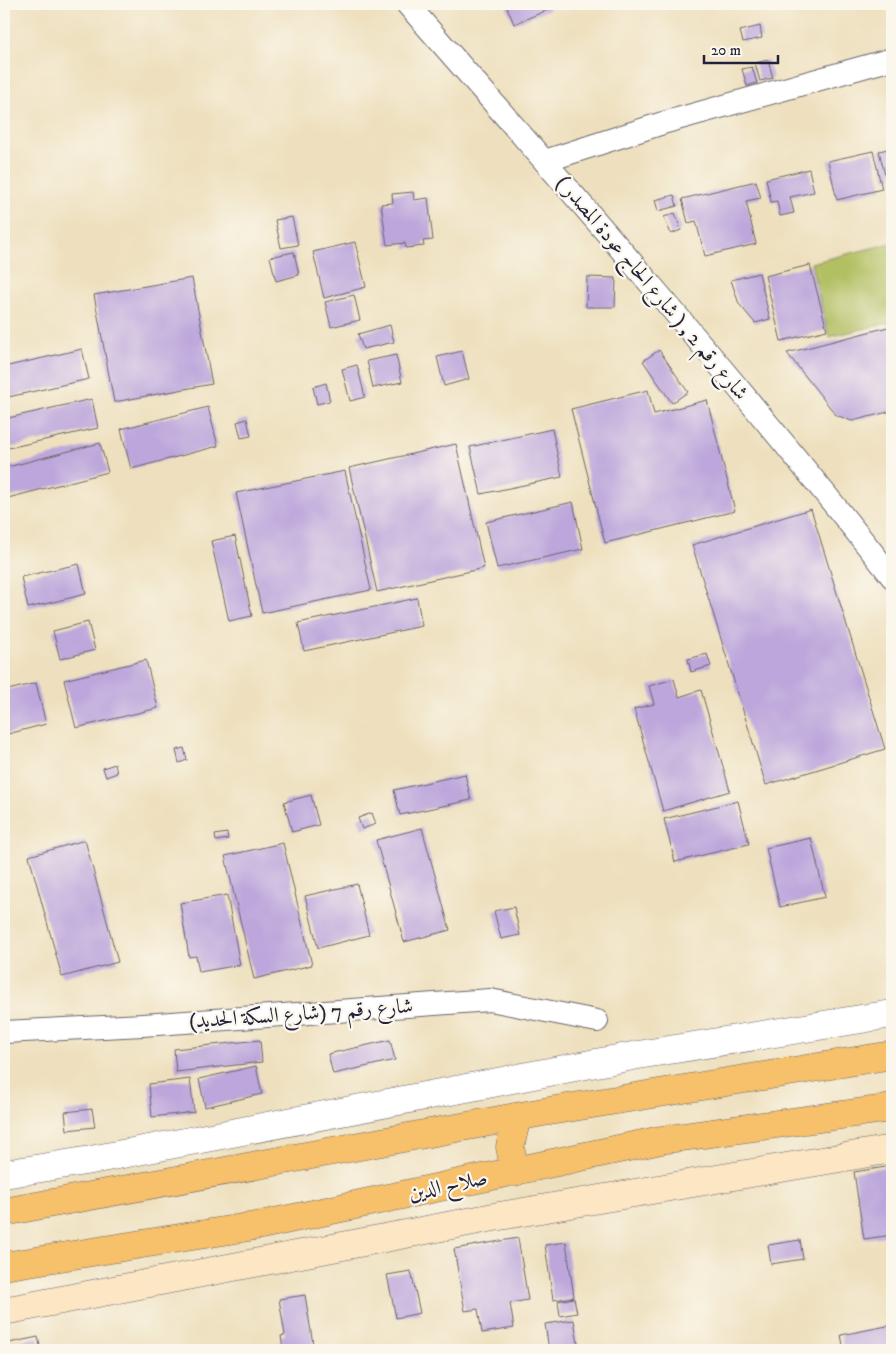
<svg xmlns="http://www.w3.org/2000/svg" width="896" height="1354" font-family="'IM FELL DW Pica',Amiri,serif">
  <style>
    .green { fill: #b2bf62; stroke: #6a704e }
    .building { fill: #bca6db }
    .lines { fill: none; stroke-linecap: round; stroke-linejoin: round }
    .minor-casing { stroke: #696469; stroke-width: 24 }
    .tertiary-casing { stroke: #696469; stroke-width: 29 }
    .secondary-casing { stroke: #696469; stroke-width: 29 }
    .trunk-casing { stroke: #696469; stroke-width: 29 }
    .minor { stroke: #fff; stroke-width: 22 }
    .tertiary { stroke: #fff; stroke-width: 28 }
    .secondary { stroke: #fce6c4; stroke-width: 28 }
    .trunk { stroke: #f7c06b; stroke-width: 28 }
    .labels { text-anchor: middle; dominant-baseline: central; stroke-width: 4.5; stroke-linejoin: round; paint-order: stroke }
    .street-label { font-size: 21px; fill: #22223b; stroke: #fbf7ec }
  </style>
  <rect width="100%" height="100%" fill="#fbf7ec"/>
  <filter id="ink" filterUnits="userSpaceOnUse"><feTurbulence type="fractalNoise" baseFrequency=".02" numOctaves="2"/><feDisplacementMap in="SourceGraphic" scale="10" xChannelSelector="R" yChannelSelector="G"/><feConvolveMatrix kernelMatrix="1 2 1 2 8 2 1 2 1" color-interpolation-filters="sRGB"/></filter>
  <filter id="wash" filterUnits="userSpaceOnUse"><feTurbulence type="fractalNoise" baseFrequency=".0096" numOctaves="4" result="noise"/><feDisplacementMap in="SourceGraphic" scale="20" xChannelSelector="R" yChannelSelector="G"/><feGaussianBlur stdDeviation="1.12" result="paint"/><feColorMatrix in="noise" values="0 0 0 0 0 0 0 0 0 0 0 0 0 0 0 0 0 1.4 0 .05"/><feComposite in="paint" operator="in"/></filter>
  <g filter="url(#wash)">
    <rect width="100%" height="100%" fill="#eee0be"/>
    <!-- green -->
    <path class="green" d="M892,243V322L829,337L811,263Z"/>
    <g id="blocks">
      <!-- building -->
      <g class="building">
        <path d="M510,4H548L550,9L514,24L506,5Z"/>
        <path d="M760,26L762,38L743,42L740,31Z"/>
        <path d="M768,60L773,78L760,81L755,63Z"/>
        <path d="M752,67L757,83L747,86L742,69Z"/>
        <path d="M892,148V177L886,179L879,151Z"/>
        <path d="M873,151L882,189L837,200L828,161Z"/>
        <path d="M809,169L814,192L790,197L794,213L780,216L777,201L771,202L766,179Z"/>
        <path d="M756,181L761,198L746,201L756,244L705,256L696,221L688,223L682,199Z"/>
        <path d="M413,192L414,200L428,198L433,240L423,241L424,246L406,248L405,243L387,245L381,204L393,203L392,194Z"/>
        <path d="M674,195L677,206L658,211L655,200Z"/>
        <path d="M675,213L681,230L671,234L664,217Z"/>
        <path d="M292,217L298,245L281,248L275,220Z"/>
        <path d="M355,242L366,287L324,298L313,252Z"/>
        <path d="M294,252L299,275L276,281L270,257Z"/>
        <path d="M810,265L827,330L781,341L765,276Z"/>
        <path d="M759,273L770,319L755,323L739,304L731,280Z"/>
        <path d="M587,277L616,278L615,307H586Z"/>
        <path d="M192,278L212,384L114,402L94,295Z"/>
        <path d="M354,295L360,320L331,327L325,302Z"/>
        <path d="M390,325L394,342L363,349L358,334Z"/>
        <path d="M892,326V411L852,421L836,415L787,353Z"/>
        <path d="M82,349L89,379L4,398V367Z"/>
        <path d="M659,350L688,392L672,403L643,361Z"/>
        <path d="M462,351L469,379L444,386L437,357Z"/>
        <path d="M396,355L402,382L373,388L367,361Z"/>
        <path d="M357,365L365,397L350,401L342,369Z"/>
        <path d="M326,383L330,401L317,404L313,387Z"/>
        <path d="M648,390L654,414L707,400L735,511L605,543L571,409Z"/>
        <path d="M92,399L98,428L4,449V419Z"/>
        <path d="M208,407L218,446L131,469L121,429Z"/>
        <path d="M247,419L251,436L241,438L237,422Z"/>
        <path d="M552,429L562,477L481,494L470,447Z"/>
        <path d="M100,443L108,472L4,499V468Z"/>
        <path d="M456,444L484,568L377,592L349,468Z"/>
        <path d="M345,471L371,590L262,613L236,493Z"/>
        <path d="M573,502L583,549L497,568L486,522Z"/>
        <path d="M811,509L885,749L766,785L692,545Z"/>
        <path d="M235,536L252,616L229,621L211,541Z"/>
        <path d="M79,564L86,594L28,608L21,577Z"/>
        <path d="M417,598L422,626L304,651L298,623Z"/>
        <path d="M88,622L95,650L60,659L53,631Z"/>
        <path d="M707,654L711,666L691,672L688,659Z"/>
        <path d="M146,660L158,708L76,728L64,680Z"/>
        <path d="M674,679L679,697L701,690L730,791L663,811L634,709L654,704L649,686Z"/>
        <path d="M36,683L46,724L4,735V691Z"/>
        <path d="M184,748L187,760L179,763L176,750Z"/>
        <path d="M115,764L117,773L106,777L103,768Z"/>
        <path d="M465,774L471,800L400,815L394,790Z"/>
        <path d="M311,795L319,825L292,832L284,802Z"/>
        <path d="M738,801L749,844L675,862L664,819Z"/>
        <path d="M372,813L376,824L362,829L358,818Z"/>
        <path d="M422,828L450,930L404,942L376,840Z"/>
        <path d="M227,833L228,839L216,841L215,835Z"/>
        <path d="M811,838L825,897L780,907L766,848Z"/>
        <path d="M85,840L118,962L62,977L29,856Z"/>
        <path d="M283,843L312,965L254,979L225,856Z"/>
        <path d="M357,884L369,935L318,948L305,896Z"/>
        <path d="M227,895L240,965L199,972L196,956L189,957L180,903Z"/>
        <path d="M514,907L520,935L501,939L494,911Z"/>
        <path d="M260,1040L262,1062L176,1072L174,1049Z"/>
        <path d="M390,1040L395,1060L333,1074L328,1054Z"/>
        <path d="M256,1066L262,1094L205,1107L199,1079Z"/>
        <path d="M190,1079L194,1112L152,1117L149,1084Z"/>
        <path d="M92,1109L95,1127L67,1130L65,1112Z"/>
        <path d="M892,1166V1235L864,1239L854,1172Z"/>
        <path d="M518,1238L528,1300L510,1303L514,1328L482,1333L478,1309L465,1311L454,1249Z"/>
        <path d="M800,1240L803,1259L771,1264L768,1245Z"/>
        <path d="M566,1242L574,1297L553,1300L545,1245Z"/>
        <path d="M411,1271L420,1313L396,1318L387,1275Z"/>
        <path d="M305,1295L314,1350H283L281,1336L285,1335L279,1299Z"/>
        <path d="M574,1298L577,1313L560,1316L558,1301Z"/>
        <path d="M574,1320L579,1350H549L545,1324Z"/>
        <path d="M892,1325V1350H844L841,1335Z"/>
        <path d="M38,1337L41,1350H4V1344Z"/>
      </g>
    </g>
  </g>
  <g filter="url(#ink)">
    <use href="#blocks" fill-opacity="0" stroke="#696469" stroke-width="1"/>
    <g class="lines">
      <!-- minor casing -->
      <g class="minor-casing">
        <g id="minor">
          <path d="M407,4C572,192 737,381 892,577"/>
          <path d="M545,161L663,123L892,59"/>
          <path d="M4,1032L143,1025L490,1000L597,1021"/>
        </g>
      </g>
      <!-- tertiary casing -->
      <g class="tertiary-casing">
        <path id="tertiary" d="M4,1174L91,1160L638,1055L892,1014"/>
      </g>
      <!-- secondary casing -->
      <g class="secondary-casing">
        <path id="secondary" d="M4,1311L494,1217L892,1149"/>
      </g>
      <!-- trunk casing -->
      <g class="trunk-casing">
        <g id="trunk">
          <path d="M515,1172L510,1147L517,1117"/>
          <path d="M4,1212L543,1112L892,1055"/>
          <path d="M4,1266L261,1225L661,1140L892,1108"/>
        </g>
      </g>
      <!-- minor -->
      <use href="#minor" class="minor"/>
      <!-- tertiary -->
      <use href="#tertiary" class="tertiary"/>
      <!-- secondary -->
      <use href="#secondary" class="secondary"/>
      <!-- trunk -->
      <use href="#trunk" class="trunk"/>
    </g>
  </g>
  <g class="labels">
    <!-- street labels -->
    <g class="street-label">
      <text transform="translate(652 288) rotate(50)">شارع رقم 2 , ( شارع الحاج عودة المصدر )</text>
      <text transform="translate(301 1014) rotate(-4)">شارع رقم 7 (شارع السكة الحديد)</text>
      <text transform="translate(448 1186) rotate(-12)">صلاح الدين</text>
    </g>
  </g>
  <!-- margin -->
  <rect width="896" height="1354" fill="none" stroke="#fbf7ec" stroke-width="20"/>
  <!-- scale -->
  <path d="M704 55v8h74v-8" fill="none" stroke="#22223b" stroke-width="2.5"/>
  <text x="711" y="55" font-size="15" fill="#22223b" stroke="#fbf7ec" stroke-width="4" paint-order="stroke">20 m</text>
</svg>
